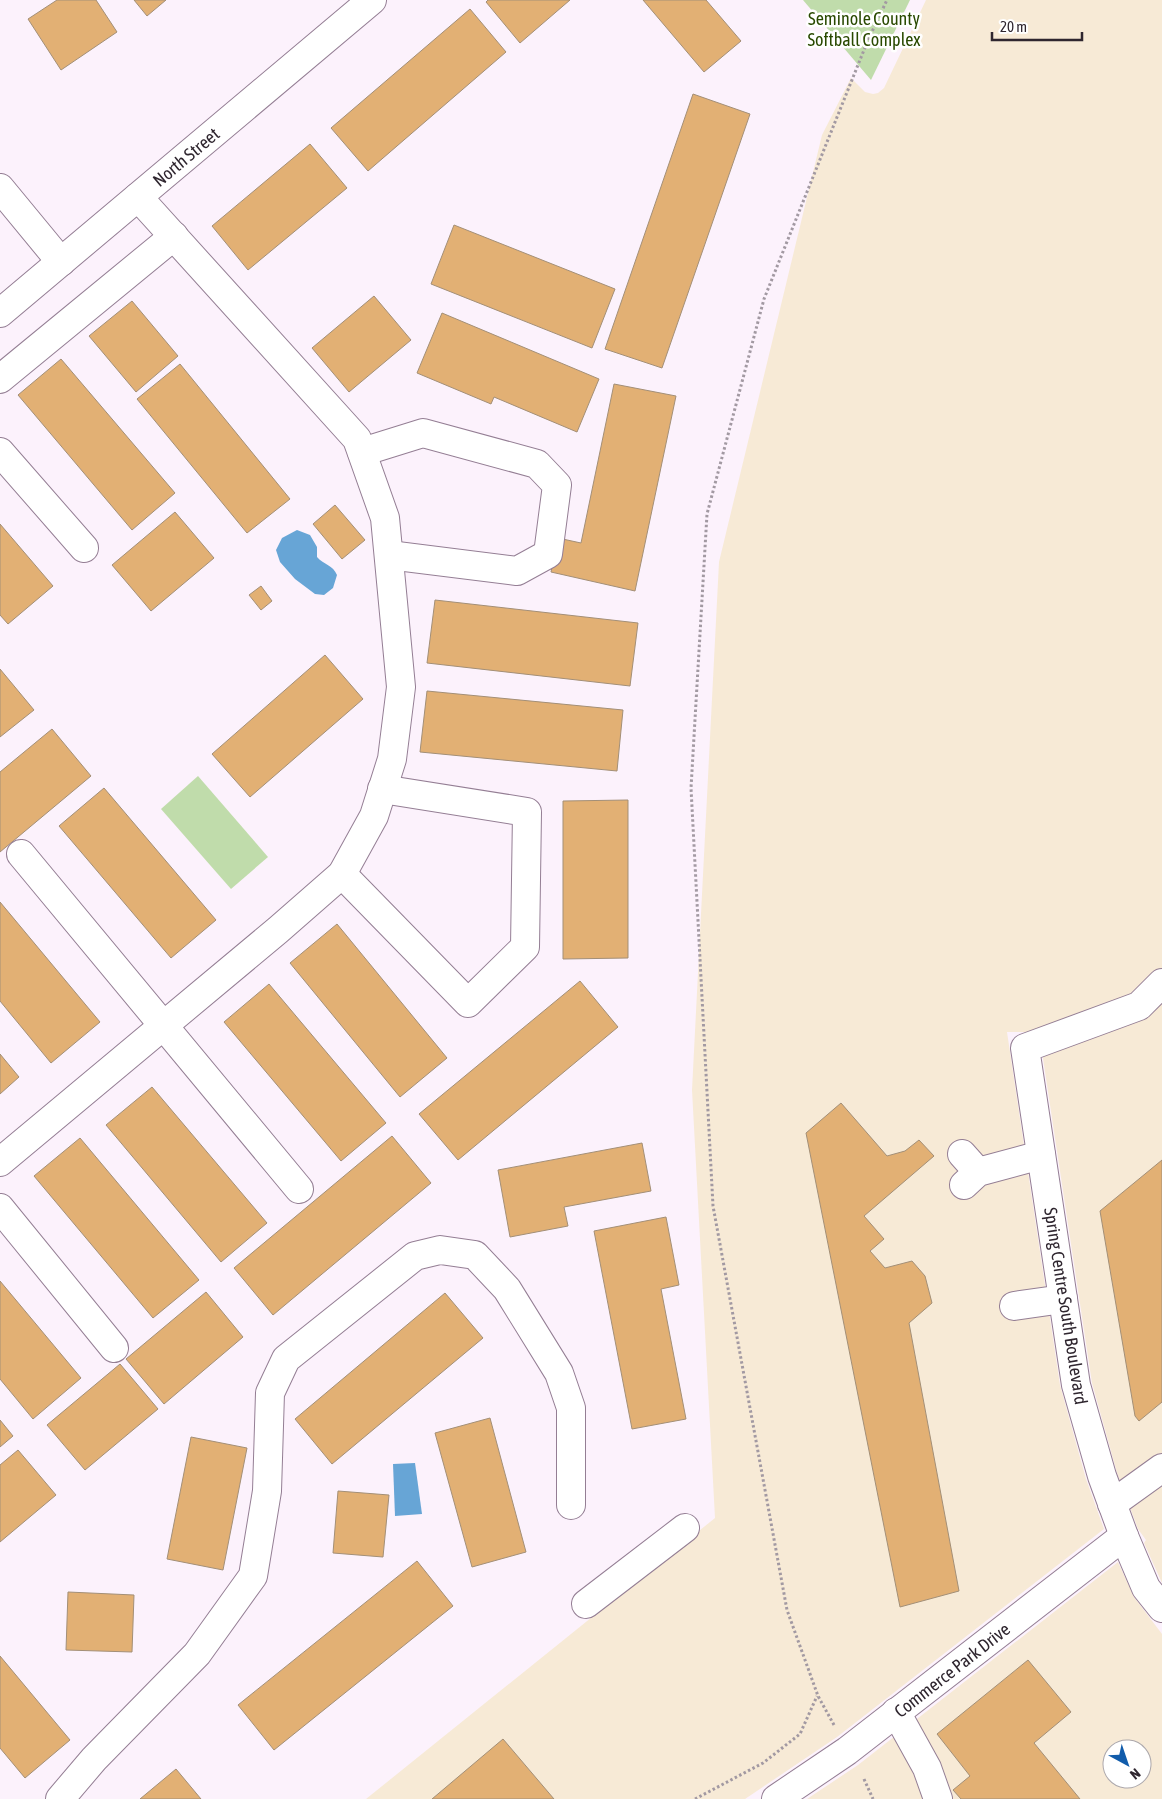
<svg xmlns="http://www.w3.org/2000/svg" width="1162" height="1799" font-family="'Asap Condensed',sans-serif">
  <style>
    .commercial { fill: #f7ead6; fill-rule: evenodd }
    .green { fill: #c0dcab }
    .water { fill: #67a5d6 }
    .building { fill: #e2b074; stroke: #a38f77 }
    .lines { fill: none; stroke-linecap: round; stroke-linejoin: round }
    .minor-casing { stroke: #947e94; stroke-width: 30 }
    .path { stroke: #a299a2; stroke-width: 3; stroke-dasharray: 2.5 2.5; stroke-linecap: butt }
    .minor { stroke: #fff; stroke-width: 28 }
    .labels { text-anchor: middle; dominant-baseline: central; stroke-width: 5; stroke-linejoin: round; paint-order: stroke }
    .park-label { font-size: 18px; fill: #294900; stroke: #fff }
    .street-label { font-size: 18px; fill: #2f262f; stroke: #fff }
  </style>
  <rect width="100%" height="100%" fill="#fcf2fc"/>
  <!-- commercial -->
  <g class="commercial">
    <path d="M926,0H1162V1583L1144,1543L1146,1540L1138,1529L1117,1473L1092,1383L1039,1032H1007L1060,1385L1086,1479L1104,1529L837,1737L745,1799H366L715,1518L692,1090L719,562L822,135L851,78L865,92L873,94L878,93L884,88Z"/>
    <path d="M1118,1562L1134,1597L1162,1634V1799H807L858,1765ZM1112,1749H1142V1779H1112Z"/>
  </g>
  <!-- green -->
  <g class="green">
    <path d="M803,0H910L871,80Z"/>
    <path d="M198,776L268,857L231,889L161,809Z"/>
  </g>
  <!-- water -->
  <g class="water">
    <path d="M297,530L310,535L317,547V557C324,565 333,565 337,575L333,588L324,595L315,594L295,579L280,562L276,550L282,538Z"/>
    <path d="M415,1463L422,1514L395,1516L393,1464Z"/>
  </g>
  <!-- building -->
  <g class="building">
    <path d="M57,0H96L117,32L61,70L28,19Z"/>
    <path d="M134,0H166L147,16Z"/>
    <path d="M488,0H570L520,43L486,2Z"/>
    <path d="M643,0H706L741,41L704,72Z"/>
    <path d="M470,9L506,52L368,171L331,128Z"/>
    <path d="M693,94L750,114L662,368L605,349Z"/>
    <path d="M310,144L347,188L248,270L212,226Z"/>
    <path d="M454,225L615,289L592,348L431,284Z"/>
    <path d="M374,296L411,340L349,392L312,348Z"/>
    <path d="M132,301L178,356L136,392L89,336Z"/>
    <path d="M442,313L599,379L577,432L494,397L491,404L417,373Z"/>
    <path d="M61,359L175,493L132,530L18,395Z"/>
    <path d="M180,364L290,499L247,533L137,399Z"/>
    <path d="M614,384L676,396L635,591L551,572L558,538L581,543Z"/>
    <path d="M335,505L365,540L342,559L313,524Z"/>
    <path d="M175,512L214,558L151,611L112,565Z"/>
    <path d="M0,524L53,586L8,624L0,615Z"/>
    <path d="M261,586L272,601L261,610L249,595Z"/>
    <path d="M435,600L638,623L630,686L427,663Z"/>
    <path d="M325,655L363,699L250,797L212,754Z"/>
    <path d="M0,669L34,710L0,737Z"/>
    <path d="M427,691L623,710L617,771L420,752Z"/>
    <path d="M52,729L91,776L0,852V772Z"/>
    <path d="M104,788L216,920L171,958L59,826Z"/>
    <path d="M628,800V958L563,959V801Z"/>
    <path d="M0,902L100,1022L51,1063L0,1001Z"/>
    <path d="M337,924L447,1058L400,1097L290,963Z"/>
    <path d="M580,981L618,1027L458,1160L419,1114Z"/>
    <path d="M269,984L386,1123L341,1161L224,1022Z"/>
    <path d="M0,1054L19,1077L0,1094Z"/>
    <path d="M152,1087L267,1223L221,1262L106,1125Z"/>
    <path d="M841,1103L887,1156L905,1151L919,1140L934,1156L864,1216L884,1239L870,1251L885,1268L912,1261L925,1276L932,1303L909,1323L959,1591L900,1607L806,1133Z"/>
    <path d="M392,1136L431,1183L273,1315L234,1268Z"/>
    <path d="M80,1138L199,1280L153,1318L34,1176Z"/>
    <path d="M642,1143L651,1191L564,1207L568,1226L510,1237L498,1170Z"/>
    <path d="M1162,1160V1402L1139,1421L1135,1416L1100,1211Z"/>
    <path d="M666,1217L679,1285L661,1289L686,1419L632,1429L594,1231Z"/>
    <path d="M0,1281L81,1378L33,1419L0,1379Z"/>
    <path d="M206,1292L243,1337L164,1404L126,1359Z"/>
    <path d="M445,1293L483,1338L332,1464L295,1419Z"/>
    <path d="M120,1364L158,1409L85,1470L47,1425Z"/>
    <path d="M490,1418L526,1552L472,1567L435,1433Z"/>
    <path d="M0,1420L13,1436L0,1447Z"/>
    <path d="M191,1437L247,1448L223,1570L167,1559Z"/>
    <path d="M18,1450L56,1495L0,1542V1465Z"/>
    <path d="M338,1491L389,1495L383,1557L333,1553Z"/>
    <path d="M417,1561L453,1606L274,1750L238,1705Z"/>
    <path d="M68,1592L134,1595L132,1652L66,1650Z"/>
    <path d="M0,1656L70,1740L25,1778L0,1748Z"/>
    <path d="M1028,1660L1071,1712L1034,1743L1080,1799H961L953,1790L970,1776L937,1734Z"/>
    <path d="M503,1739L554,1799H432Z"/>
    <path d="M176,1769L201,1799H140Z"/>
  </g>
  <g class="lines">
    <!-- minor casing -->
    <g class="minor-casing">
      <g id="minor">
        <path d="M0,188L61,262"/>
        <path d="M0,313L372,0"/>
        <path d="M0,379L174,236"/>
        <path d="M0,452L84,548"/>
        <path d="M362,452L423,433L537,464L557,485L548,554L517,571L389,555"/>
        <path d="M21,854L299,1189"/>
        <path d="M342,874L468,1003L525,947L527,812L382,789"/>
        <path d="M1162,983L1139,1006L1025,1048L1076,1385L1102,1476L1124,1536L1146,1588L1162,1608"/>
        <path d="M962,1154L978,1172"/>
        <path d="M0,1162L278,930L342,874L374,816L392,759L401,687L385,518L357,439L138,197"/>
        <path d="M964,1185L978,1172L1041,1155"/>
        <path d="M0,1208L114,1348"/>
        <path d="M1014,1306L1063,1299"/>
        <path d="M1112,1504L1162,1468"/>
        <path d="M586,1604L685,1528"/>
        <path d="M896,1712L927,1768L938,1799"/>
        <path d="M60,1799L94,1759L197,1654L253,1576L267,1491L270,1393L286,1359L415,1256L440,1250L475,1255L507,1289L559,1373L571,1408V1505"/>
        <path d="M776,1799L847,1751L1124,1536"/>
      </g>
    </g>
    <!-- path -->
    <g class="path">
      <path d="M834,1725L818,1696L787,1610L713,1206L691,788L707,514L764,299L868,40L887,0"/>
      <path d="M864,1779L873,1799"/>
      <path d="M695,1799L763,1763L800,1734L817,1696"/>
    </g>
    <!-- minor -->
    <use href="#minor" class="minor"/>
  </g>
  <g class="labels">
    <!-- park labels -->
    <g class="park-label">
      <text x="864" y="18">Seminole County<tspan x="864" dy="21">Softball Complex</tspan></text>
    </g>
    <!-- street labels -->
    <g class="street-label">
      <text transform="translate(186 157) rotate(-40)">North Street</text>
      <text transform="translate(1066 1306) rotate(81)">Spring Centre South Boulevard</text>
      <text transform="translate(952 1670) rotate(-38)">Commerce Park Drive</text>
    </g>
  </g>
  <!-- north arrow -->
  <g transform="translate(1127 1764) rotate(140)"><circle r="24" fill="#ffffff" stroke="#aca8ac"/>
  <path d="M0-4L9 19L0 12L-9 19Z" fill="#115cab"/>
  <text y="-8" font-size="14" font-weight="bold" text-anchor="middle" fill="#2f262f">N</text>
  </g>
  <!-- scale -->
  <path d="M992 32v8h90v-8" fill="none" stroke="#2f262f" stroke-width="2.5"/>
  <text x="1000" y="32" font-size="15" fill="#2f262f" stroke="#ffffff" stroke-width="4" paint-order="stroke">20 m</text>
</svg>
